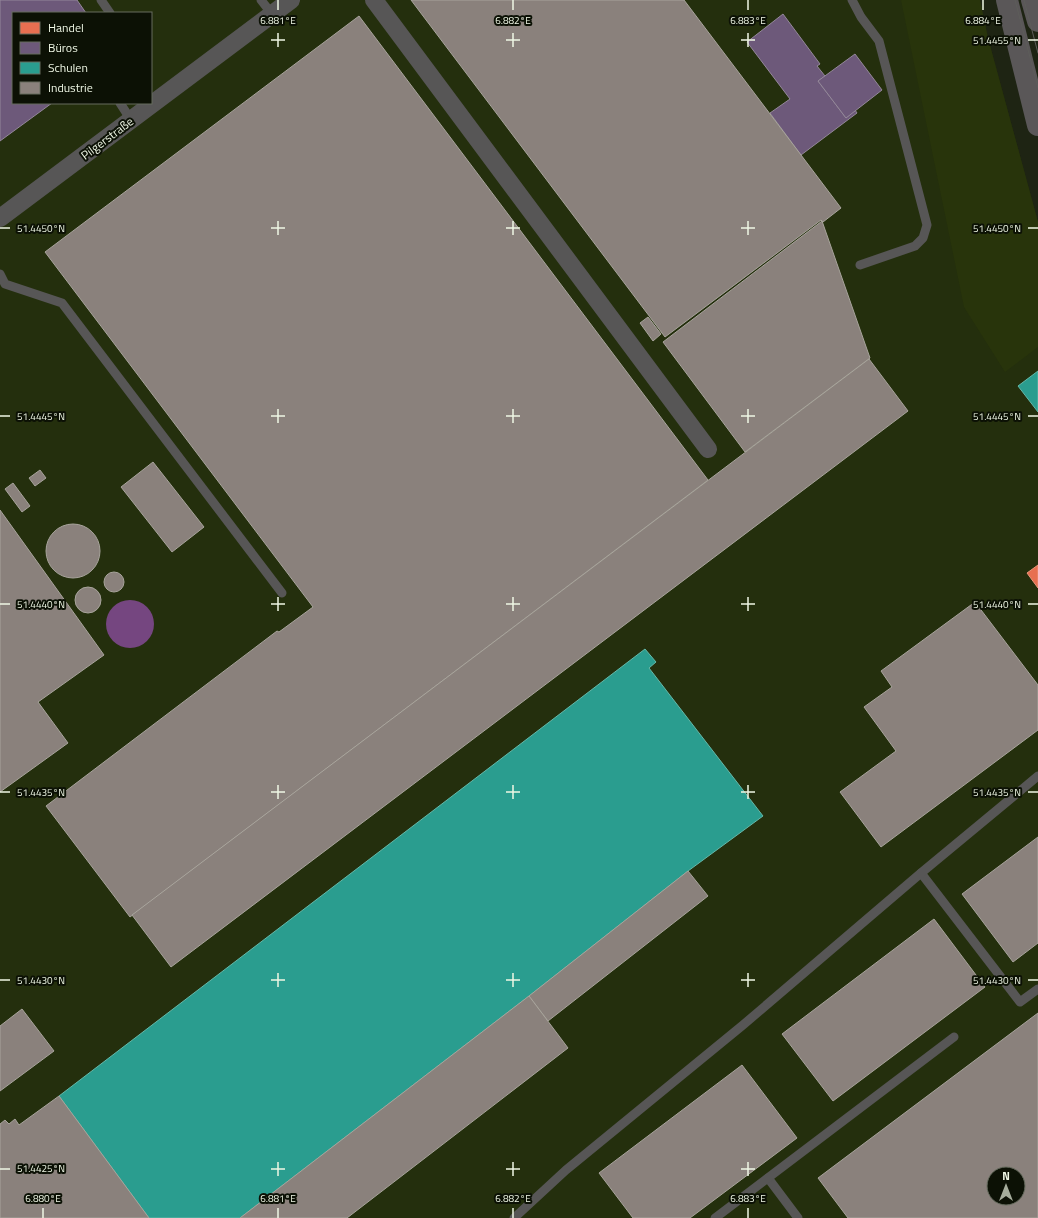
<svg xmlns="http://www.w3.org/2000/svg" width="1038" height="1218" font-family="'Titillium Web',sans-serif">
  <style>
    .built { fill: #242f0d; fill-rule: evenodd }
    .green { fill: #28340b }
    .water { fill: #754680 }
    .shops { fill: #e76f51; stroke: #e9987d }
    .offices { fill: #6d597a; stroke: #94889a }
    .schools { fill: #2a9d8f; stroke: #65b8a9 }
    .industry { fill: #8a817c; stroke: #a8a49c; fill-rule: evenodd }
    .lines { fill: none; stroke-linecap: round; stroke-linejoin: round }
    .lane { stroke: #575656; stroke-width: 9 }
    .street { stroke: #575656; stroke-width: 18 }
    .secondary { stroke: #5a5758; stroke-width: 22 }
    .tram { stroke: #5d5d5a; stroke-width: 1 }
    .ticks { fill: none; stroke: #eff7e5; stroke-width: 1.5 }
    .labels { text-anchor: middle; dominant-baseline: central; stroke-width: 4; stroke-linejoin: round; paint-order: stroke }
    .street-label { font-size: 12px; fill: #eff7e5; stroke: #0c1105 }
    .ticks-label { font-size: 10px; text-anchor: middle; fill: #eff7e5; stroke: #0c1105; stroke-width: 4; stroke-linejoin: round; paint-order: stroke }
  </style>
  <rect width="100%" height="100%" fill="#1e2413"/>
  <!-- built -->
  <path class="built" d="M0,0H980L988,38L1038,222V1218H0ZM13,13H151V103H13ZM994,1174H1018V1198H994Z"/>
  <!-- green -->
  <path class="green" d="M901,0H980L988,38L1038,222V347L1005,372L964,307Z"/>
  <!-- water -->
  <circle class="water" cx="130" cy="624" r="24"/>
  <!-- shops -->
  <path class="shops" d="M1038,565V588L1027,573Z"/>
  <!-- offices -->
  <g class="offices">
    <path d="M0,0H77L86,13H13V103H52L0,141Z"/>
    <path d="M783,14L820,64L817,66L825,76L818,81L846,118L855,110L857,113L801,155L770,113L790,99L747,42Z"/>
    <path d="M855,54L882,90L846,118L818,81Z"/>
  </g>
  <!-- schools -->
  <g class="schools">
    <path d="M1038,371V412L1018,386Z"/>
    <path d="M645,649L656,662L649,668L763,816L688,871L529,996L240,1218H149L59,1096Z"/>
  </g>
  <!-- industry -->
  <g class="industry">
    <path d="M411,0H684L841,208L823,222L821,220L665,337Z"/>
    <path d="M359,16L708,480L130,917L46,806L277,631L279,632L313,607L45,252Z"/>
    <path d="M822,221L870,358L745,452L663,342Z"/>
    <path d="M648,317L661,334L653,341L640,323Z"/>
    <path d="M869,359L908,411L171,967L132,915Z"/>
    <path d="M153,462L204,527L172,552L121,487Z"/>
    <path d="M40,470L46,478L35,486L29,478Z"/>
    <path d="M13,483L30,506L22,512L5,489Z"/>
    <path d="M0,510L104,655L38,702L68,743L0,792Z"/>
    <circle cx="73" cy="551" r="27"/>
    <circle cx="114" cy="582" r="10"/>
    <circle cx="88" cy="600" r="13"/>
    <path d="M975,602L1038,685V730L881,847L840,792L896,751L864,707L892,687L881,671Z"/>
    <path d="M1038,837V943L1013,962L962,894Z"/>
    <path d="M688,871L708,896L548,1021L529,996Z"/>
    <path d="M934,919L985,987L833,1101L782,1034Z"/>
    <path d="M529,996L568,1048L347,1218H240Z"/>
    <path d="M22,1009L54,1051L0,1091V1026Z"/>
    <path d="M1038,1013V1218H848L818,1178ZM994,1174H1018V1198H994Z"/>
    <path d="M742,1065L797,1138L690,1218H633L599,1173Z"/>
    <path d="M59,1096L149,1218H0V1124L5,1120L9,1124L15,1119L19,1125Z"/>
  </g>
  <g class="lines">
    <!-- lane -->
    <g class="lane">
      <path d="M101,0L110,13"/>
      <path d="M261,0L272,14"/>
      <path d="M852,0L861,17L879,41L927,225L923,238L915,246L860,265"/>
      <path d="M120,103L131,120"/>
      <path d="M0,274L5,284L62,303L282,593"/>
      <path d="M921,873L1020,1002L1038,989"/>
      <path d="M768,1178L798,1218"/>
      <path d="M514,1218L566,1170L743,1025L921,873L1038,776"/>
      <path d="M715,1218L954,1037"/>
    </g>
    <!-- street -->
    <g class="street">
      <path d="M374,0L708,449"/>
      <path d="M0,218L291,0"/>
    </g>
    <!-- secondary -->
    <g class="secondary">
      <path d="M1007,0L1038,125"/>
      <path d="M1032,0L1038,21"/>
    </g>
    <!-- tram -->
    <g class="tram">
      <path d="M1015,0L1038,88"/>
      <path d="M1024,0L1038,53"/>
    </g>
  </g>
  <!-- ticks -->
  <path class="ticks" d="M278,0V10M513,0V10M748,0V10M983,0V10M278,33V47M513,33V47M748,33V47M271,40H285M506,40H520M741,40H755M1028,40H1038M278,221V235M513,221V235M748,221V235M0,228H10M271,228H285M506,228H520M741,228H755M1028,228H1038M278,409V423M513,409V423M748,409V423M0,416H10M271,416H285M506,416H520M741,416H755M1028,416H1038M278,597V611M513,597V611M748,597V611M0,604H10M271,604H285M506,604H520M741,604H755M1028,604H1038M278,785V799M513,785V799M748,785V799M0,792H10M271,792H285M506,792H520M741,792H755M1028,792H1038M278,973V987M513,973V987M748,973V987M0,980H10M271,980H285M506,980H520M741,980H755M1028,980H1038M278,1162V1176M513,1162V1176M748,1162V1176M0,1169H10M271,1169H285M506,1169H520M741,1169H755M43,1208V1218M278,1208V1218M513,1208V1218M748,1208V1218"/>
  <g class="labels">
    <!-- street labels -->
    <g class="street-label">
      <text transform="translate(107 138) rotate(-37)">Pilgerstraße</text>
    </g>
  </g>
  <g class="ticks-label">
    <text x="278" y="24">6.881°E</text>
    <text x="513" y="24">6.882°E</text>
    <text x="748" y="24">6.883°E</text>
    <text x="983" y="24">6.884°E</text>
    <text x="997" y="44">51.4455°N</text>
    <text x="41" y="232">51.4450°N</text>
    <text x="997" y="232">51.4450°N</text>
    <text x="41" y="420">51.4445°N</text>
    <text x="997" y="420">51.4445°N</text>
    <text x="41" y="608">51.4440°N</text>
    <text x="997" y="608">51.4440°N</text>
    <text x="41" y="796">51.4435°N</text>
    <text x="997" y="796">51.4435°N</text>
    <text x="41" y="984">51.4430°N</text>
    <text x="997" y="984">51.4430°N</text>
    <text x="41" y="1172">51.4425°N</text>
    <text x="43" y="1202">6.880°E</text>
    <text x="278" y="1202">6.881°E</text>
    <text x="513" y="1202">6.882°E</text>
    <text x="748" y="1202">6.883°E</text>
  </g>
  <!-- legend -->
  <rect x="12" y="12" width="140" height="92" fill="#0c1105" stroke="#676d5f"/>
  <rect x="20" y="22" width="20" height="12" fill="#e76f51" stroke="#676d5f"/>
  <text x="48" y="32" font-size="12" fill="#eff7e5">Handel</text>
  <rect x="20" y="42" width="20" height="12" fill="#6d597a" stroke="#676d5f"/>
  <text x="48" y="52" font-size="12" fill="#eff7e5">Büros</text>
  <rect x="20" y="62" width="20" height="12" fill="#2a9d8f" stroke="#676d5f"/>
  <text x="48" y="72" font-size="12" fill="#eff7e5">Schulen</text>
  <rect x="20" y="82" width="20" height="12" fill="#8a817c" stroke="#676d5f"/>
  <text x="48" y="92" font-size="12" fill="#eff7e5">Industrie</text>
  <!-- north arrow -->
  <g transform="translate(1006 1186)"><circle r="19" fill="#0c1105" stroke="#676d5f"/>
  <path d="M0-3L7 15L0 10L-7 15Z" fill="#a6ad9c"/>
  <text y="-6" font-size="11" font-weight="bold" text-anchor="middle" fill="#eff7e5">N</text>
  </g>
</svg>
